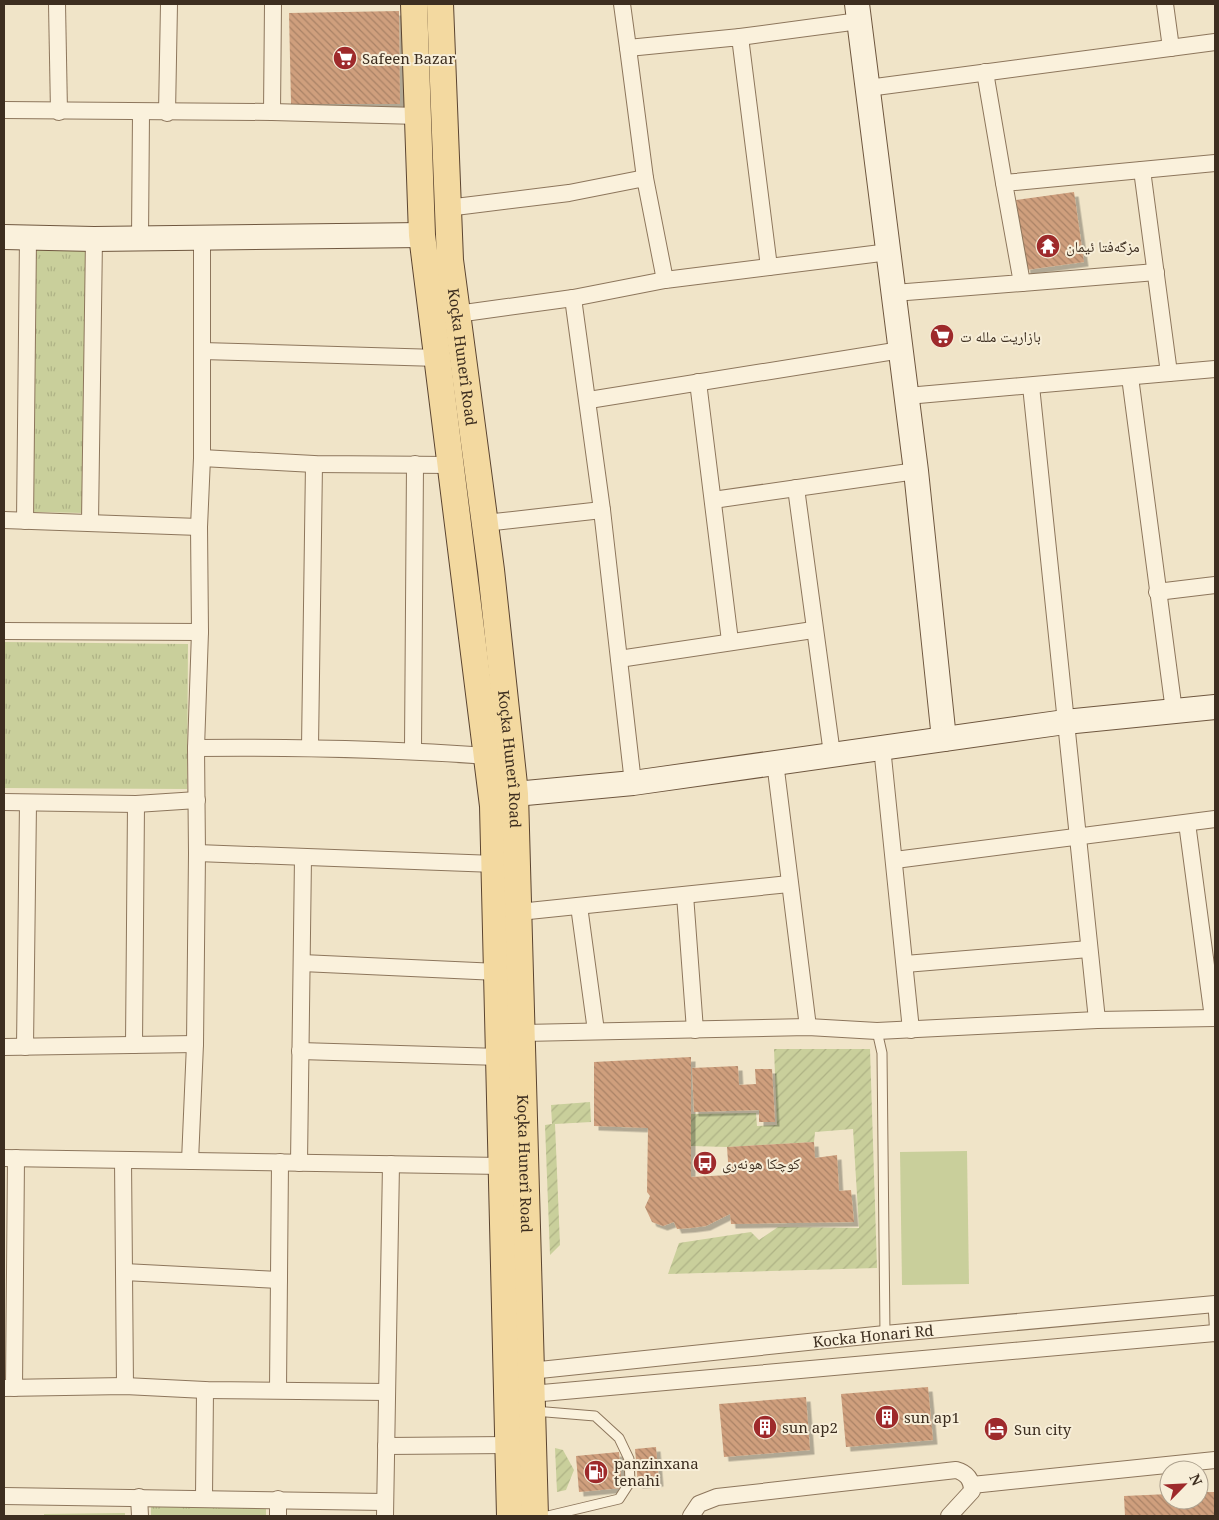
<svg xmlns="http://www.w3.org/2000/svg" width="1219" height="1520" font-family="'Noto Serif','Noto Naskh Arabic',serif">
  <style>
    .grass { fill: url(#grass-tufts) }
    .garden { fill: url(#garden-furrows) }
    .pitch { fill: #c9cf9b }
    .building { fill: url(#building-back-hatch); filter: url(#shadow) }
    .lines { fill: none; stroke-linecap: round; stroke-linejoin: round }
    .lane-casing { stroke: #8d765c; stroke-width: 11 }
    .street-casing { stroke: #8d765c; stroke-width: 18 }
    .secondary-casing { stroke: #6f573f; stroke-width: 26 }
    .primary-casing { stroke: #5b4430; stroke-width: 28 }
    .lane { stroke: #faf1dc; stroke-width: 9 }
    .street { stroke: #faf1dc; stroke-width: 16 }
    .secondary { stroke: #faf1dc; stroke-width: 24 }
    .primary { stroke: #f3d9a0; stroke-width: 26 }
    .labels { text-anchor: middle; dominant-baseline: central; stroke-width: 4; stroke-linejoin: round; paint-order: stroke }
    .poi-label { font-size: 15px; fill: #3d2e20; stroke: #f7eed8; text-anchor: start }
    .street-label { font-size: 15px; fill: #3d2e20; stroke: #f7eed8 }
  </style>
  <defs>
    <pattern id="grass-tufts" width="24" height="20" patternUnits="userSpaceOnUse" patternTransform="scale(1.25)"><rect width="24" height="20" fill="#c9cf9b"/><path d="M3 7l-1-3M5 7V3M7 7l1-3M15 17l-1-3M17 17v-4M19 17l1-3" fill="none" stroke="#aeb285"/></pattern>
    <pattern id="garden-furrows" width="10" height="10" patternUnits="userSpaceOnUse" patternTransform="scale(1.25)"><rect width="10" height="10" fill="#c9cf9b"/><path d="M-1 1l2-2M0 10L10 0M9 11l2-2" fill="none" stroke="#aeb285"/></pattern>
    <pattern id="building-back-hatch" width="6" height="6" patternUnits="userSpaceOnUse" patternTransform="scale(1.25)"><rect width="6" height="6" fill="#cf9f7d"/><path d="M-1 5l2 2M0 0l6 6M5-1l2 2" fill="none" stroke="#a98266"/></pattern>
    <filter id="shadow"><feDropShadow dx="4.5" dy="4.5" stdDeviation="0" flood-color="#0004"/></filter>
  </defs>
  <rect width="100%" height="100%" fill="#f0e4c8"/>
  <!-- grass -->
  <g class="grass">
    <path d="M36,246L88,247L84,513L32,512Z"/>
    <path d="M4,642L188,644L187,789L4,788Z"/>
    <path d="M266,1505V1516H151V1506Z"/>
  </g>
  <!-- garden -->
  <g class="garden">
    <path d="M774,1049H870L877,1268L668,1274L679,1243L751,1232L759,1240L778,1227L859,1228L853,1129L815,1132L814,1142L727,1147L691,1146V1114L756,1113L757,1126L777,1125Z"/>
    <path d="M590,1102L591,1122L555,1124L560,1245L550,1255L545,1125L552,1124L551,1105Z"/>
    <path d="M555,1448L563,1450L574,1470L566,1490L557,1492Z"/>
  </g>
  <!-- pitch -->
  <g class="pitch">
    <path d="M967,1151L969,1284L902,1285L900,1152Z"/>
    <path d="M125,1513V1516H44V1514Z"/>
  </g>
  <!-- building -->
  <g class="building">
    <path d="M399,11L400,104H291L289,13Z"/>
    <path d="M1074,192L1084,262L1026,270L1016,200Z"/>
    <path d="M691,1057V1177L729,1175L727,1147L814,1142L815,1158L837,1155L839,1191L851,1190L854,1222L731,1224L730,1214L706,1226L691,1228L677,1229L674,1222L663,1226L652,1222L645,1207L650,1196L647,1192L648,1128L594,1126V1062Z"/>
    <path d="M738,1066L739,1085L756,1084L755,1069H772L775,1122H759V1110L694,1112L692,1068Z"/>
    <path d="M928,1387L933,1440L846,1447L841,1394Z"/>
    <path d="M806,1397L810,1450L724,1457L719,1404Z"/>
    <path d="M656,1447L659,1482L638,1484L635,1449Z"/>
    <path d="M619,1452L622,1488L579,1492L576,1456Z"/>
    <path d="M1199,1492H1215V1516H1125L1124,1496L1169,1494V1500H1199Z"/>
  </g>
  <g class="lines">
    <!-- lane casing -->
    <g class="lane-casing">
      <g id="lane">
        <path d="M877,1031L882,1053L885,1334"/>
        <path d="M1213,1305L1215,1337"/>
        <path d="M534,1411L595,1416L619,1438L629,1459L630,1482L619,1499L548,1516"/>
      </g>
    </g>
    <!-- street casing -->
    <g class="street-casing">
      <g id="street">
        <path d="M57,4L59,112"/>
        <path d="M622,4L628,48L740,37L769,267"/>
        <path d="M1165,4L1171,48"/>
        <path d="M740,37L859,21"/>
        <path d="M628,48L645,178"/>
        <path d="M985,72L1004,183"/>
        <path d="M868,88L1215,42"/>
        <path d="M4,110L272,112L418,116"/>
        <path d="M272,112L273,4"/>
        <path d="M167,113L169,4"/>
        <path d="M1142,170L1169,373"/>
        <path d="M447,208L569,193L645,178L665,280"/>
        <path d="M140,238L141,113"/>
        <path d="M1022,283L1156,272"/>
        <path d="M894,293L1022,283L1004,183L1215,163"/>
        <path d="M573,298L602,510L633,783"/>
        <path d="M457,314L573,298L665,280L889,252"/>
        <path d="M202,351L438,358"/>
        <path d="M1130,377L1174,711"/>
        <path d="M698,382L730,641"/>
        <path d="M907,396L1215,369"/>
        <path d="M589,400L901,350"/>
        <path d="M202,458L314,464L451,465"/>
        <path d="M796,488L832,754"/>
        <path d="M713,500L916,471"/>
        <path d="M4,520L199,527"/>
        <path d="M25,521L28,238"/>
        <path d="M90,522L94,239"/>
        <path d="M485,523L602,510"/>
        <path d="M1157,592L1215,585"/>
        <path d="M4,631L200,632"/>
        <path d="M619,659L813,630"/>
        <path d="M310,747L314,464"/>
        <path d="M882,747L911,1030"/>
        <path d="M196,748C294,747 390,749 488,756"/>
        <path d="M413,750L415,464"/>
        <path d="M775,762L808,1027"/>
        <path d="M4,802L136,804L197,800"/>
        <path d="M1187,823L1213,1018"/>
        <path d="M197,853L495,864"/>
        <path d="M895,860L1215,819"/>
        <path d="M685,895L695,1030"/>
        <path d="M579,906L596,1031"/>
        <path d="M519,912L789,884"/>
        <path d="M302,963L498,972"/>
        <path d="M905,964L1089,949"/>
        <path d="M1097,1020L1215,1018"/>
        <path d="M523,1033L808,1027L877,1031L1097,1020L1031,386"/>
        <path d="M134,1045L136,804"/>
        <path d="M4,1047L195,1044"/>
        <path d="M25,1047L28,803"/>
        <path d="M300,1051L500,1057"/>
        <path d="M4,1158L502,1166"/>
        <path d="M123,1160L125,1386"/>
        <path d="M190,1161L195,1044L197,853L196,748L200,632L199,527L202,458V237"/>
        <path d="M299,1163L303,857"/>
        <path d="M124,1272L279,1280"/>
        <path id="s1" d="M530,1371L885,1334L1215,1304"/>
        <path d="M4,1388L125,1386L205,1390L387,1392"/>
        <path d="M14,1388L16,1158"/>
        <path d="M278,1390L280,1162"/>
        <path d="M531,1394L1215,1333"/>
        <path d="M386,1446L508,1445"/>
        <path d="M972,1485L1215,1460"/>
        <path d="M4,1496L385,1502"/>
        <path d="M139,1497L140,1516"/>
        <path d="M204,1497L205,1390"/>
        <path d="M278,1516V1499"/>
        <path d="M385,1516L391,1164"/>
        <path d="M691,1516L699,1504L717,1497L956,1470C967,1473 972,1480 972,1491L949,1516"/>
      </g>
    </g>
    <!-- secondary casing -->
    <g class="secondary-casing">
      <g id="secondary">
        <path d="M857,4L916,471L944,739"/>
        <path d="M4,237L94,239L422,235"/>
        <path d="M515,794L633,783L1065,722L1215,707"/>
      </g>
    </g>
    <!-- primary casing -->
    <g class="primary-casing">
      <g id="primary">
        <path d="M414,4L422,235L493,806L510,1516"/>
        <path id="s2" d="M440,4L450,260L491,570L515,794L535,1516"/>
      </g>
    </g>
    <!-- lane -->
    <use href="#lane" class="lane"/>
    <!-- street -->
    <use href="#street" class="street"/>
    <!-- secondary -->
    <use href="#secondary" class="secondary"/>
    <!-- primary -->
    <use href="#primary" class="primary"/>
  </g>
  <!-- icons -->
  <defs>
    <g id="supermarket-disc" transform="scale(1.25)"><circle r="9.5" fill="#9e2a2b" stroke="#f7eed8"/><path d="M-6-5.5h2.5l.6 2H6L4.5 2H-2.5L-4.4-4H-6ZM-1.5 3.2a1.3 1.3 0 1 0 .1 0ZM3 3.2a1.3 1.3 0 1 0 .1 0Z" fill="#fff"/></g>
    <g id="temple-disc" transform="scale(1.25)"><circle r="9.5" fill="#9e2a2b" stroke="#f7eed8"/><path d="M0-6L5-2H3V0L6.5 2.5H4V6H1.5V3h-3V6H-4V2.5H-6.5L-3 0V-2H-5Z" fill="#fff"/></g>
    <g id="bus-disc" transform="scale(1.25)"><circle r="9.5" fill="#9e2a2b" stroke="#f7eed8"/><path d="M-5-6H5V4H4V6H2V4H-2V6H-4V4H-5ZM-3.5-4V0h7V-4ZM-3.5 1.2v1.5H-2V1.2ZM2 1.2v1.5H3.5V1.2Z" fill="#fff"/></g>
    <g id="building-disc" transform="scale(1.25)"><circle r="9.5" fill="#9e2a2b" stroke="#f7eed8"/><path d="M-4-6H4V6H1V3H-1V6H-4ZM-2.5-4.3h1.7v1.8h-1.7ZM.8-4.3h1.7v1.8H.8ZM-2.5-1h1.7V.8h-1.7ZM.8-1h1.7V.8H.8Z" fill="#fff"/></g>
    <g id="hotel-disc" transform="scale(1.25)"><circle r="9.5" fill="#9e2a2b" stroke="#f7eed8"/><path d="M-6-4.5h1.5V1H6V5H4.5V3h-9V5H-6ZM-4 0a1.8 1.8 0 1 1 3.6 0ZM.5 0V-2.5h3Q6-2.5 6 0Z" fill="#fff"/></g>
    <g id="fuel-disc" transform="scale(1.25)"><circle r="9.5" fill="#9e2a2b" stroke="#f7eed8"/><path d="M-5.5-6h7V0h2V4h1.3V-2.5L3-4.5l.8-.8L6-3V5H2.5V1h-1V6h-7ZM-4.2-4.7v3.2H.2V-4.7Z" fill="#fff"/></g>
  </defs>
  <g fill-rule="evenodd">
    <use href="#supermarket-disc" x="345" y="58"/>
    <use href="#temple-disc" x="1048" y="246"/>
    <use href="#supermarket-disc" x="942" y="336"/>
    <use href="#bus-disc" x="705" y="1163"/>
    <use href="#building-disc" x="887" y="1417"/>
    <use href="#building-disc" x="765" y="1427"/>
    <use href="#hotel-disc" x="996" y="1429"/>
    <use href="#fuel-disc" x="596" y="1472"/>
  </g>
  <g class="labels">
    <!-- poi labels -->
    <g class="poi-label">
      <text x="362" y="58">Safeen Bazar</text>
      <text x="1066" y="246">مزگەفتا ئيمان</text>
      <text x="960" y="336">بازاريت ملله ت</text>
      <text x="722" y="1163">كوچكا هونەری</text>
      <text x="904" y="1417">sun ap1</text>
      <text x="782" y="1427">sun ap2</text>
      <text x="1014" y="1429">Sun city</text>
      <text x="614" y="1463">panzinxana<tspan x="614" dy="17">tenahi</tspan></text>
    </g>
    <!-- street labels -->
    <g class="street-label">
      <text stroke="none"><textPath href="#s2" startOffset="354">Koçka Hunerî Road</textPath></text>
      <text stroke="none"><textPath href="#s2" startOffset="759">Koçka Hunerî Road</textPath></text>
      <text stroke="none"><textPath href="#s2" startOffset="1164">Koçka Hunerî Road</textPath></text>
      <text stroke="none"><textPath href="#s1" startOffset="345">Kocka Honari Rd</textPath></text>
    </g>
  </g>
  <!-- border -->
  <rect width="1219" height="1520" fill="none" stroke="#3d2e20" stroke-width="10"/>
  <!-- north arrow -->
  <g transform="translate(1184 1485) rotate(66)"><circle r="24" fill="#f7eed8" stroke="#ada18e"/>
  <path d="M0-4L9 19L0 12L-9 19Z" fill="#9e2a2b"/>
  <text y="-8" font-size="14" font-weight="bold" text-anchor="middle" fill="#3d2e20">N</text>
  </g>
</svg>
